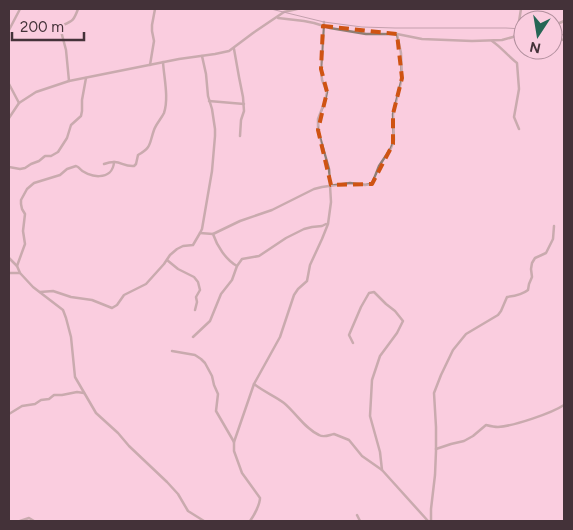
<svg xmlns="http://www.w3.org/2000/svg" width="573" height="530" font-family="Figtree,sans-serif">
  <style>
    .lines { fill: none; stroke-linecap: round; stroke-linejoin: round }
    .minor { stroke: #8f7e74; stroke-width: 2.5 }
    .rail { stroke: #826772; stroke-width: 1 }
    .marked { fill: none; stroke: #cf5313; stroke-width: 4; stroke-dasharray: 10 6; stroke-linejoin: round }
  </style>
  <rect width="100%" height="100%" fill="#facddf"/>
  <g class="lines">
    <!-- minor -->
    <g class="minor">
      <path d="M278,18L304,21L314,23L330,28L366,34H397L422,39L472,41L502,40L513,37L517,34L523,33"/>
      <path d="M553,26L564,21"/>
      <path d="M9,30L20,9"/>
      <path d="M517,34L521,9"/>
      <path d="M553,38L564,40"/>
      <path d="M492,41C501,47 508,56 517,63L519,89L514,117L519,129"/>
      <path d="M234,49L239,77L243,97L244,111L241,120L240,136"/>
      <path d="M150,65L154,41L152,31V25L155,9"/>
      <path d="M69,81L66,50L61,31L63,25C73,21 74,20 78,9"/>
      <path d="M9,84L19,103"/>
      <path d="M209,101L244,104"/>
      <path d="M9,118L19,103L36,92L69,81L179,59L215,54L229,51L253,33L284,12L297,9"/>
      <path d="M104,164C120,158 121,167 134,166L136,164L138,155C152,147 149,144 154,130C156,124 161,119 164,113C169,98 164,78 163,62"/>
      <path d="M9,167L20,169L25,168L31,164L39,161L45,156H51L58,152L67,138L71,125L81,116L82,111V100L86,78"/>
      <path d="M200,233L213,234C217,246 226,260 237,266"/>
      <path d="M213,234L240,221L272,210L314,189L322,187L350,183L365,185L372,184L379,166L391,148L394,140L393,114L402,78L401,53L397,34"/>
      <path d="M9,258L17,266L20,273L33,287L63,310L66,318L71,337L75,377L96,413L118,433L129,446L167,482L178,494L188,511L204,521"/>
      <path d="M167,260L178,269L194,277L198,282L200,290L196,297L197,302L195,310"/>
      <path d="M17,266L25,244L23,231L25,214L22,209L21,204V200L27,189L34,183L60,175L67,169L76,166L78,167C88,179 113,181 114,162"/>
      <path d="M9,273H20"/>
      <path d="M40,292L53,291L71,297L92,300L112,308L117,305L124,295L146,284L164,264L170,255L177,249L183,246L193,245L200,233L202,229L212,171L215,136V129L212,109L208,96L206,74L202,56"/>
      <path d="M193,337L210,321L221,294L232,280L237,266L242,259L259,256L286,238L304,229L312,227L322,226L326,224"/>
      <path d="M353,343L349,335L361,307L369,293L374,292L386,304L395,311L403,321L397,333L380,356L372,380L370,416L380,452L382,470"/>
      <path d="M172,351L195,355L201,359L205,363L212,376L214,385L218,394L216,411L234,442"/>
      <path d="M254,384C264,392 275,396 284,403C296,413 305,429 319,435C324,438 329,435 334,434L349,440L362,456L382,470L428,521"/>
      <path d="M9,414L22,406L35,404L41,400L49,399L54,395H62L77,392L84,393"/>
      <path d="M436,449L451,444L464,441L473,436L486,425C490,426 494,427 498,427C514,426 552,413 564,405"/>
      <path d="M357,515L360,521"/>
      <path d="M20,521L29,518L34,521"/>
      <path d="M250,521C254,516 260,504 260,498L242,473L234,451V442L254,384L280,337L294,295L298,289L307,281L310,265L322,239L328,224L331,202L329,169L318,130V119L325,101L327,92L322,80L321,69L324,22"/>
      <path d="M431,521V509L435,475L436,451V427L434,393L441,375L453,350L466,334L498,315L501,311L507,297C514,296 522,295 528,290L529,284L532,277L531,269L532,263L535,258L546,253L553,239L554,226"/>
    </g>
    <!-- rail -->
    <g class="rail">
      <path d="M271,9L324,22L362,27L395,28H506L523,29"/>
      <path d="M553,33L564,35"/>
    </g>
  </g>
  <!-- marked area -->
  <path d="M0 0H573V530H0ZM323,26L397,34L402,78L393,114V144L372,184L331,185L318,130L327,92L321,69Z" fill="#facddf" fill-opacity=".55" fill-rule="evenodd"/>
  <path class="marked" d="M323,26L397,34L402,78L393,114V144L372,184L331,185L318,130L327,92L321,69Z"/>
  <!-- border -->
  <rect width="573" height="530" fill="none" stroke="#443239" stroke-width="20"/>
  <!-- north arrow -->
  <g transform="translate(538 35) rotate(192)"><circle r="24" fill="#facddf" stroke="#b18f9d"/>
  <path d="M0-4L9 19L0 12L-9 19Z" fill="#266655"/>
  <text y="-8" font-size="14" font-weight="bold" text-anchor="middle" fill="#443239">N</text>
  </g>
  <!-- scale -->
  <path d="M12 32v8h72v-8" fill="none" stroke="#443239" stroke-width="2.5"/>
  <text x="20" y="32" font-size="15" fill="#443239" stroke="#facddf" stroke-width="4" paint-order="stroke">200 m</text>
</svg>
